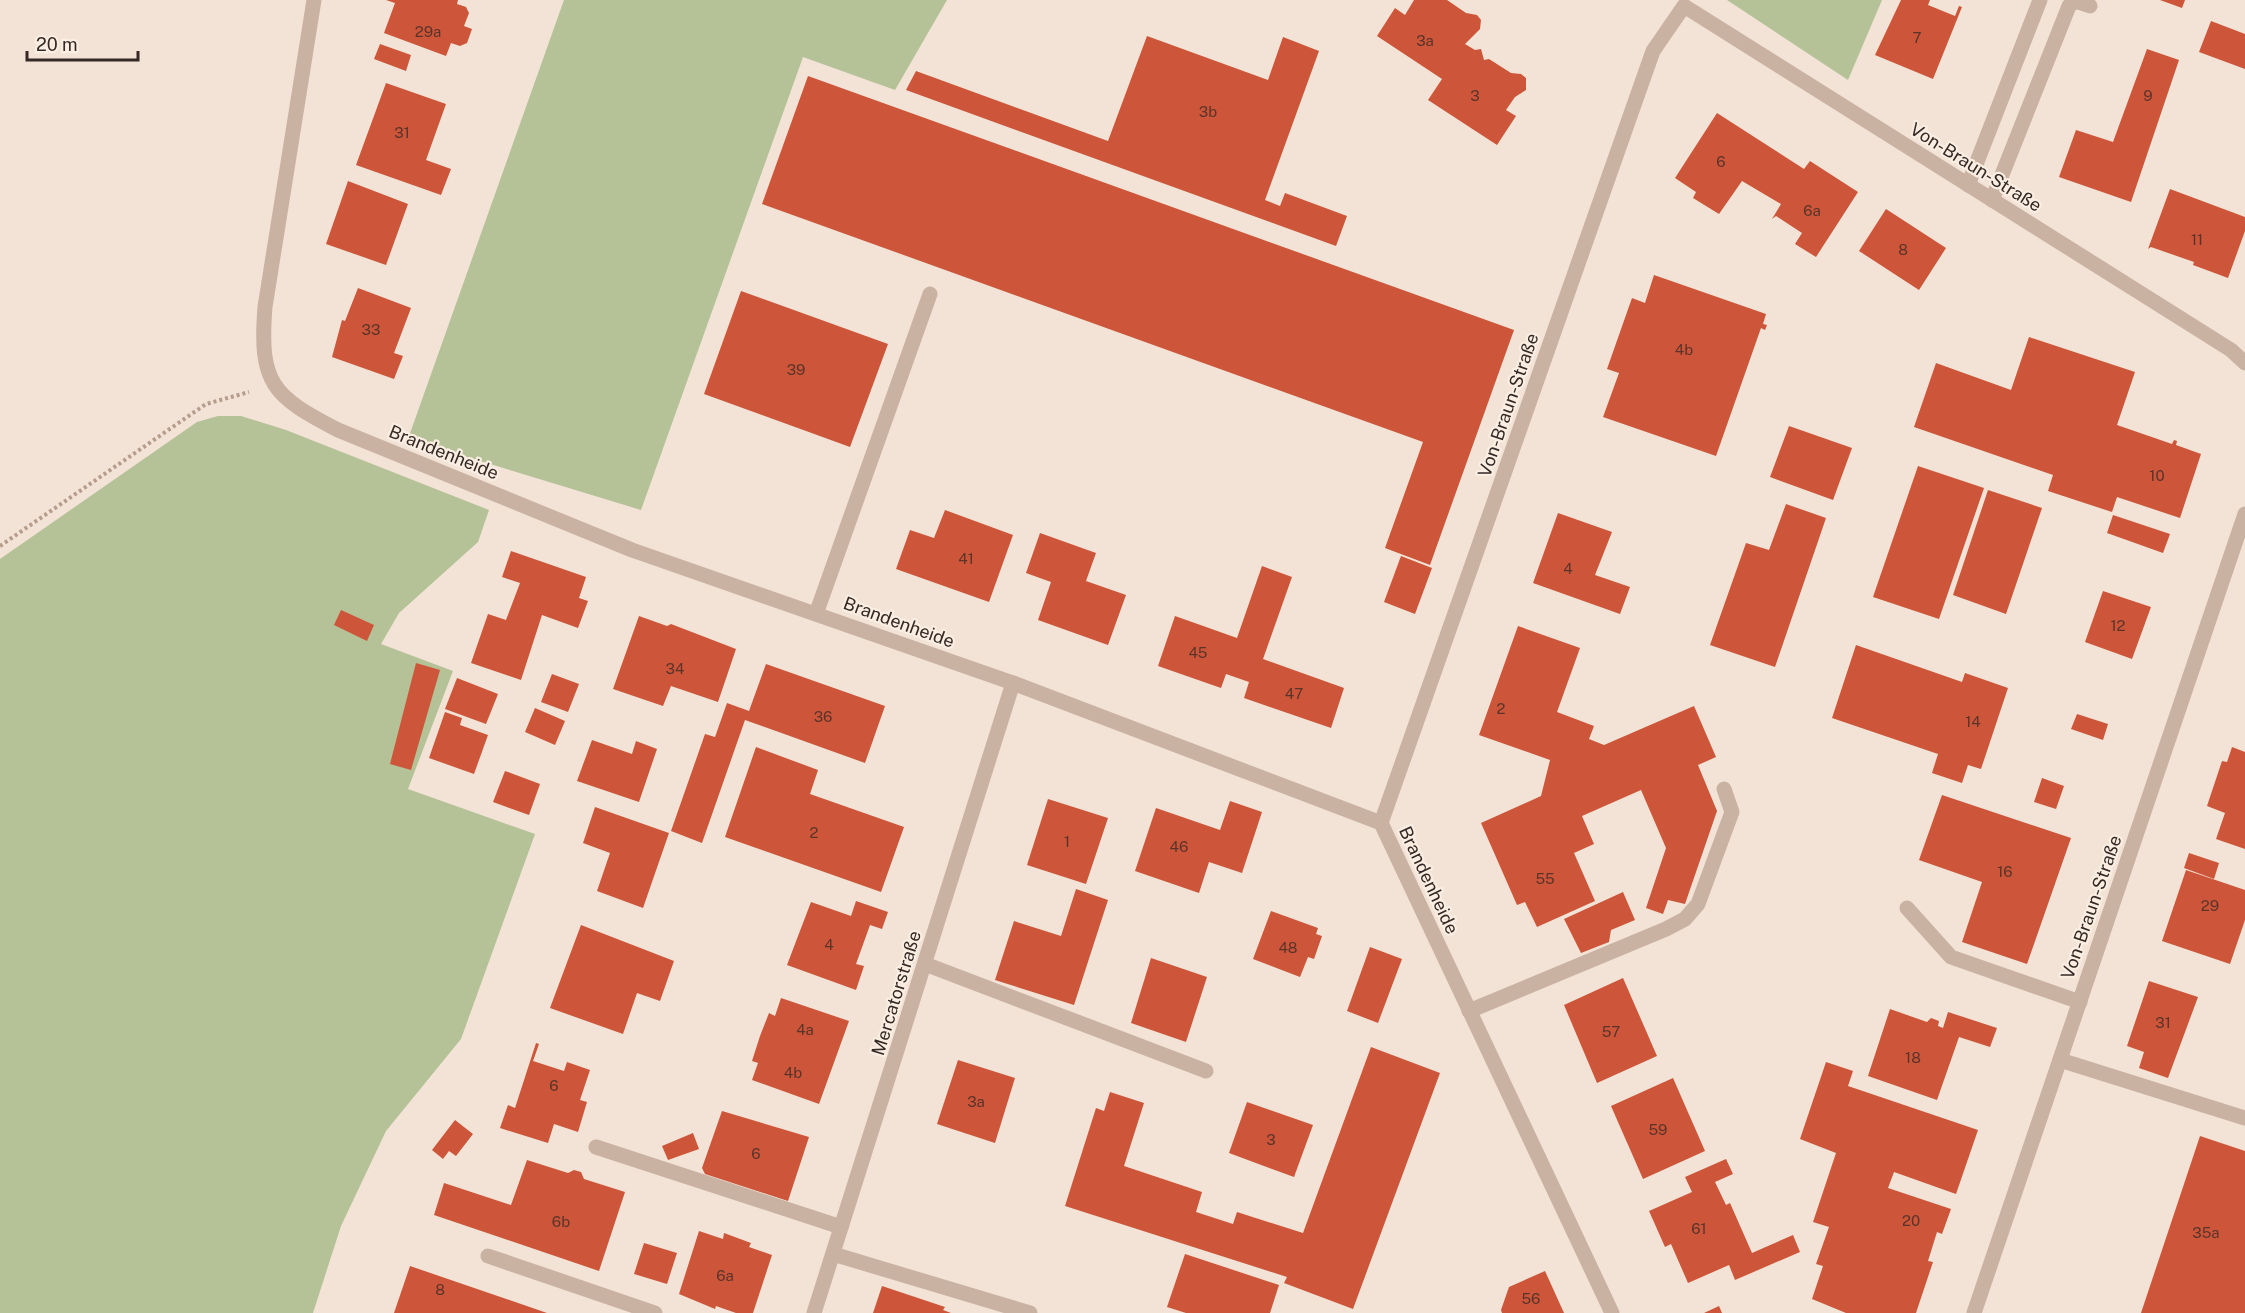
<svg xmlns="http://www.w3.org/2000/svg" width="2245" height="1313" font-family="'Public Sans',sans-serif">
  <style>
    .green { fill: #b5c196 }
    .building { fill: #cd5539 }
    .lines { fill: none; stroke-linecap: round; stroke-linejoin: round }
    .path { stroke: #b69c8c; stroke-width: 4; stroke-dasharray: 3 3; stroke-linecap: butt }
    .service { stroke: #cab2a2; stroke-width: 15 }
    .minor { stroke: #cab2a2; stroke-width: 15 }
    .labels { text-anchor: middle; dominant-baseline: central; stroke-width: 4.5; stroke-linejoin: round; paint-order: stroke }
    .number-label { font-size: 15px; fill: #5a342a }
    .street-label { font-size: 18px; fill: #342925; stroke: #faeee2 }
  </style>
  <rect width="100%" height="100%" fill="#f2e3d6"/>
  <!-- green -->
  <g class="green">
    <path d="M564,0H947L895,90L803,57L641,510L408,439Z"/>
    <path d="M1727,0H1882L1848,80Z"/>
    <path d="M218,416H241L286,430L489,510L478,542L399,613L381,644L453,671L408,789L535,834L461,1039L386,1131L341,1226L313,1313H0V559L197,422Z"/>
  </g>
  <!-- building -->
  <g class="building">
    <path d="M386,0H458L457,4L466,7L469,13L464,26L472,29L467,43L460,46L451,43L446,56L384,33L395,3Z"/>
    <path d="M1414,0H1447L1466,13L1477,15L1481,20L1480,29L1465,44L1475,50L1481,49L1484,60L1489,59L1511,73L1521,74L1526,78V90L1515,97L1506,110L1516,116L1497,145L1428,100L1442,79L1377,36L1395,8L1405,15Z"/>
    <path d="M1901,0H1930L1928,5L1955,16L1959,6L1962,7L1933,79L1875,55Z"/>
    <path d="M2160,0H2185L2182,8Z"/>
    <path d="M2211,21L2245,34V69L2199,52Z"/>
    <path d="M1147,36L1268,80L1283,37L1319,51L1265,200L1280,206L1285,193L1347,216L1336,246L906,90L916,71L1108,141Z"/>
    <path d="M380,44L411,55L406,71L374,59Z"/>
    <path d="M2147,49L2179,60L2131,202L2059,177L2076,130L2113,142Z"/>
    <path d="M808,76L1514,330L1430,565L1385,548L1423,442L762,204Z"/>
    <path d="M386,83L446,104L426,160L451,169L441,195L356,165Z"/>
    <path d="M1717,113L1804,169L1810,161L1858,192L1816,257L1795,244L1802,233L1776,216L1772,219L1781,204L1742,181L1719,214L1693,198L1696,192L1675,178Z"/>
    <path d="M348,181L408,204L386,265L326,244Z"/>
    <path d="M2170,189L2245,217V231L2228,278L2193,265L2194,262L2151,247L2148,249Z"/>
    <path d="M1886,209L1946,248L1919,290L1859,251Z"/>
    <path d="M1654,275L1766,314L1763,324L1767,325L1765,330L1761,328L1716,456L1603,417L1619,373L1607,369L1632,298L1645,303Z"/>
    <path d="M358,288L411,308L394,353L403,356L394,379L332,357L342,320L345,321Z"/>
    <path d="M741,291L888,344L850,447L704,394Z"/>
    <path d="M2029,337L2135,372L2117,425L2172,444L2174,440L2177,441L2176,445L2201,454L2180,518L2117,497L2112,512L2048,491L2053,475L1914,427L1936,363L2011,390Z"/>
    <path d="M1789,426L1852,448L1833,500L1770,477Z"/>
    <path d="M1918,466L1984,488L1939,619L1873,597Z"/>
    <path d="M1988,490L2042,508L2006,614L1953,595Z"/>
    <path d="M1786,504L1826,518L1775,667L1710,645L1746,543L1769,550Z"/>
    <path d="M945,510L1013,535L989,602L896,569L910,530L934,538Z"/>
    <path d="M1558,513L1612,532L1595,575L1630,587L1620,614L1533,583Z"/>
    <path d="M2113,515L2170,534L2163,553L2107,533Z"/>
    <path d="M1040,533L1096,553L1086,581L1126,595L1108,645L1038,620L1051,582L1026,573Z"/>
    <path d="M511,551L586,577L579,598L588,601L578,628L542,615L521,680L471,663L488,614L506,620L520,583L502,577Z"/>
    <path d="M1401,556L1432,568L1415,614L1384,602Z"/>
    <path d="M1262,566L1292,577L1263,659L1344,688L1331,728L1244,698L1249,682L1226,674L1221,688L1158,666L1175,616L1237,638Z"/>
    <path d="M2103,591L2151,607L2132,659L2085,642Z"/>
    <path d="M341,610L374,625L367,641L334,625Z"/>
    <path d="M639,616L667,626L671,624L736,649L718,702L671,686L663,706L613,689Z"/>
    <path d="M1518,626L1580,648L1557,712L1594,726L1589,739L1604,745L1694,706L1716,757L1698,765L1717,811L1685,904L1668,900L1663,914L1646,908L1666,848L1641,790L1582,816L1594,844L1574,853L1595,901L1537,927L1525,902L1517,905L1481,823L1541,796L1550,760L1479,735Z"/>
    <path d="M1856,645L1962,682L1965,673L2008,688L1981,769L1968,765L1962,783L1932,773L1938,754L1832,718Z"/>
    <path d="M416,663L440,670L411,770L390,764Z"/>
    <path d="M766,664L885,706L865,763L745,720L702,843L671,831L705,734L715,737L727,703L749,711Z"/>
    <path d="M552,674L579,684L568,712L541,702Z"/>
    <path d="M457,678L498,694L486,724L445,709Z"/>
    <path d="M535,708L565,721L555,745L525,732Z"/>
    <path d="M445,712L462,718L460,725L488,735L474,774L429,758Z"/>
    <path d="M2077,714L2108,724L2103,740L2071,729Z"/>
    <path d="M592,740L632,754L636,741L657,749L639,802L577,781Z"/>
    <path d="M756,747L818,770L810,794L904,827L881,892L725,837Z"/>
    <path d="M2232,747L2245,752V849L2216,839L2225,813L2207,806L2222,761L2227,762Z"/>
    <path d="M505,771L540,784L529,815L493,802Z"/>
    <path d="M2042,778L2064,786L2056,809L2034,802Z"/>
    <path d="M1942,795L2071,838L2027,964L1962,942L1982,882L1919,860Z"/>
    <path d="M1048,799L1108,818L1086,884L1027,865Z"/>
    <path d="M1230,801L1262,812L1242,873L1209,862L1199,893L1135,871L1156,808L1220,830Z"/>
    <path d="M595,807L669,833L643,908L597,891L610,853L583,843Z"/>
    <path d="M2189,853L2219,863L2214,879L2184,868Z"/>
    <path d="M2186,870L2245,890V920L2230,964L2162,941Z"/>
    <path d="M1076,889L1108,900L1074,1005L995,980L1014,921L1061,936Z"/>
    <path d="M1623,892L1635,920L1611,930L1609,942L1581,953L1564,919Z"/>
    <path d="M856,901L888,912L882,929L870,925L856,964L864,966L856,990L787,965L811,902L851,916Z"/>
    <path d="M1271,911L1318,928L1316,934L1322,936L1314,959L1308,957L1300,977L1253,959Z"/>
    <path d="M581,925L674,961L660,1001L637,993L623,1034L550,1008Z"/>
    <path d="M1370,947L1402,959L1378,1023L1347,1011Z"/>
    <path d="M1151,958L1207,977L1186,1042L1131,1023Z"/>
    <path d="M1623,978L1657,1056L1597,1083L1564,1005Z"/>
    <path d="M2149,981L2198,997L2168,1078L2139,1068L2144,1052L2127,1046Z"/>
    <path d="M781,998L849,1021L819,1104L752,1080L758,1063L752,1061L760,1036L769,1013L775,1016Z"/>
    <path d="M1890,1009L1927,1022L1931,1018L1939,1021L1938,1026L1943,1028L1948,1012L1997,1028L1990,1047L1959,1037L1937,1100L1868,1076Z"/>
    <path d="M536,1043L539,1044L533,1061L564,1071L567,1062L590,1070L580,1100L587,1102L578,1132L554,1124L548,1143L500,1128L508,1105L515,1108Z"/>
    <path d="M1371,1047L1440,1073L1353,1309L1284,1283L1287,1277L1065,1206L1096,1108L1104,1111L1110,1092L1144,1103L1124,1166L1202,1192L1196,1212L1233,1224L1237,1212L1303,1233Z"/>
    <path d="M958,1060L1015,1078L995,1143L937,1124Z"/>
    <path d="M1826,1062L1853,1071L1848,1086L1978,1130L1956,1194L1894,1172L1888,1188L1951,1209L1942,1234L1937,1232L1928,1261L1933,1262L1916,1313H1846L1812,1299L1823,1266L1816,1264L1829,1227L1813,1222L1836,1153L1800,1139Z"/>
    <path d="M1673,1078L1705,1151L1643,1179L1611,1106Z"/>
    <path d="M1247,1102L1313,1125L1294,1177L1229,1153Z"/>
    <path d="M722,1111L809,1137L788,1201L705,1174L702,1168Z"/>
    <path d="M455,1120L473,1134L456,1156L449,1151L443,1159L432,1150Z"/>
    <path d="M693,1133L699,1149L668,1160L662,1146Z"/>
    <path d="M2200,1136L2245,1151V1313H2141Z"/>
    <path d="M1726,1159L1733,1174L1715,1182L1726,1205L1730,1203L1752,1253L1793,1235L1800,1252L1735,1280L1729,1265L1688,1283L1671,1244L1665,1247L1649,1211L1692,1192L1685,1177Z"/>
    <path d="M527,1160L568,1173L574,1170L581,1172L584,1179L625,1192L599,1271L434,1215L444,1183L511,1205Z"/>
    <path d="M699,1231L723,1239L724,1233L751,1243L749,1247L772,1255L753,1313H736L716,1306L715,1309L679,1294Z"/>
    <path d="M644,1243L677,1253L667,1284L634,1274Z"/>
    <path d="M1185,1254L1279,1285L1270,1313H1186L1167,1307Z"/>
    <path d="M410,1266L547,1313H394Z"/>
    <path d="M1545,1271L1564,1313H1502L1501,1310L1509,1287Z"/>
    <path d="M882,1286L945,1307L943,1310L951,1313H873Z"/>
    <path d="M1719,1306L1722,1313H1704Z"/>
  </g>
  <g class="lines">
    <!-- path -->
    <path class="path" d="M0,546L206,404L249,392"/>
    <!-- service -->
    <g class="service">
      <path d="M1968,185L2040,0"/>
      <path d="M1992,200L2069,6L2075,1L2090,6"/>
      <path d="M816,614L930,294"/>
      <path d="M1907,908L1951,957L2080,1002"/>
      <path d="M925,964L1206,1071"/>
      <path d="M1469,1011L1666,929L1685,919L1698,904L1732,812L1724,789"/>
      <path d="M2060,1060L2245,1118"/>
      <path d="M596,1147L841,1227"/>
      <path d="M833,1254L1030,1313"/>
      <path d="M488,1256L655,1313"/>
    </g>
    <!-- minor -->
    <g class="minor">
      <path d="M314,0L265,307C259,383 272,396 338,430L632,550L1013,683L1381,823L1612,1313"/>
      <path d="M1381,823L1653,51L1684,6L2231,350L2245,363"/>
      <path d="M814,1313L1013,683"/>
      <path d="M1974,1313L2245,514"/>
    </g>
  </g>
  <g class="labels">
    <!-- number labels -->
    <g class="number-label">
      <text x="428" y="31">29a</text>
      <text x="1917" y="37">7</text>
      <text x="1425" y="40">3a</text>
      <text x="1475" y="95">3</text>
      <text x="2148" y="95">9</text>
      <text x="1208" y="111">3b</text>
      <text x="402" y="132">31</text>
      <text x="1721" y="161">6</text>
      <text x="1812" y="210">6a</text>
      <text x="2197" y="239">11</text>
      <text x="1903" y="249">8</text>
      <text x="371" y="329">33</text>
      <text x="1684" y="349">4b</text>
      <text x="796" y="369">39</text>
      <text x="2157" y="475">10</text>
      <text x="966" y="558">41</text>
      <text x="1568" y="568">4</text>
      <text x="2118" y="625">12</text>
      <text x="1198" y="652">45</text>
      <text x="675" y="668">34</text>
      <text x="1294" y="693">47</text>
      <text x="1501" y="708">2</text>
      <text x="823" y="716">36</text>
      <text x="1973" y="721">14</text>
      <text x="814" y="832">2</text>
      <text x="1067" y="841">1</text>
      <text x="1179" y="846">46</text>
      <text x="2005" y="871">16</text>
      <text x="1545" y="878">55</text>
      <text x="2210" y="905">29</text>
      <text x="829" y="944">4</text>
      <text x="1288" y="947">48</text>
      <text x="2163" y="1022">31</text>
      <text x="805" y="1029">4a</text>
      <text x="1611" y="1031">57</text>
      <text x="1913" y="1057">18</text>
      <text x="793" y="1072">4b</text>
      <text x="554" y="1085">6</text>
      <text x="976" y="1101">3a</text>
      <text x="1658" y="1129">59</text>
      <text x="1271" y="1139">3</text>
      <text x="756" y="1153">6</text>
      <text x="1911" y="1220">20</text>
      <text x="561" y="1221">6b</text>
      <text x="1699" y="1228">61</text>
      <text x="2206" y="1232">35a</text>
      <text x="725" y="1275">6a</text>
      <text x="440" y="1289">8</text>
      <text x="1531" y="1298">56</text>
    </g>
    <!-- street labels -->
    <g class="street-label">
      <text transform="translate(1976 167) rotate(32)">Von-Braun-Straße</text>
      <text transform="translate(1508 405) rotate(-71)">Von-Braun-Straße</text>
      <text transform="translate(444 452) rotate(22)">Brandenheide</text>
      <text transform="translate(899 622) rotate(20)">Brandenheide</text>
      <text transform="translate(1429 880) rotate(65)">Brandenheide</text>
      <text transform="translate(2091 907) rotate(-71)">Von-Braun-Straße</text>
      <text transform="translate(896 993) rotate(-73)">Mercatorstraße</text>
    </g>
  </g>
  <!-- scale -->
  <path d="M27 51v9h111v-9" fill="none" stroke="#342925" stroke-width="3"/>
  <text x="36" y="51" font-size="18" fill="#342925" stroke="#faeee2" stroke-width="4.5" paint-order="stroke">20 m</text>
</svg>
